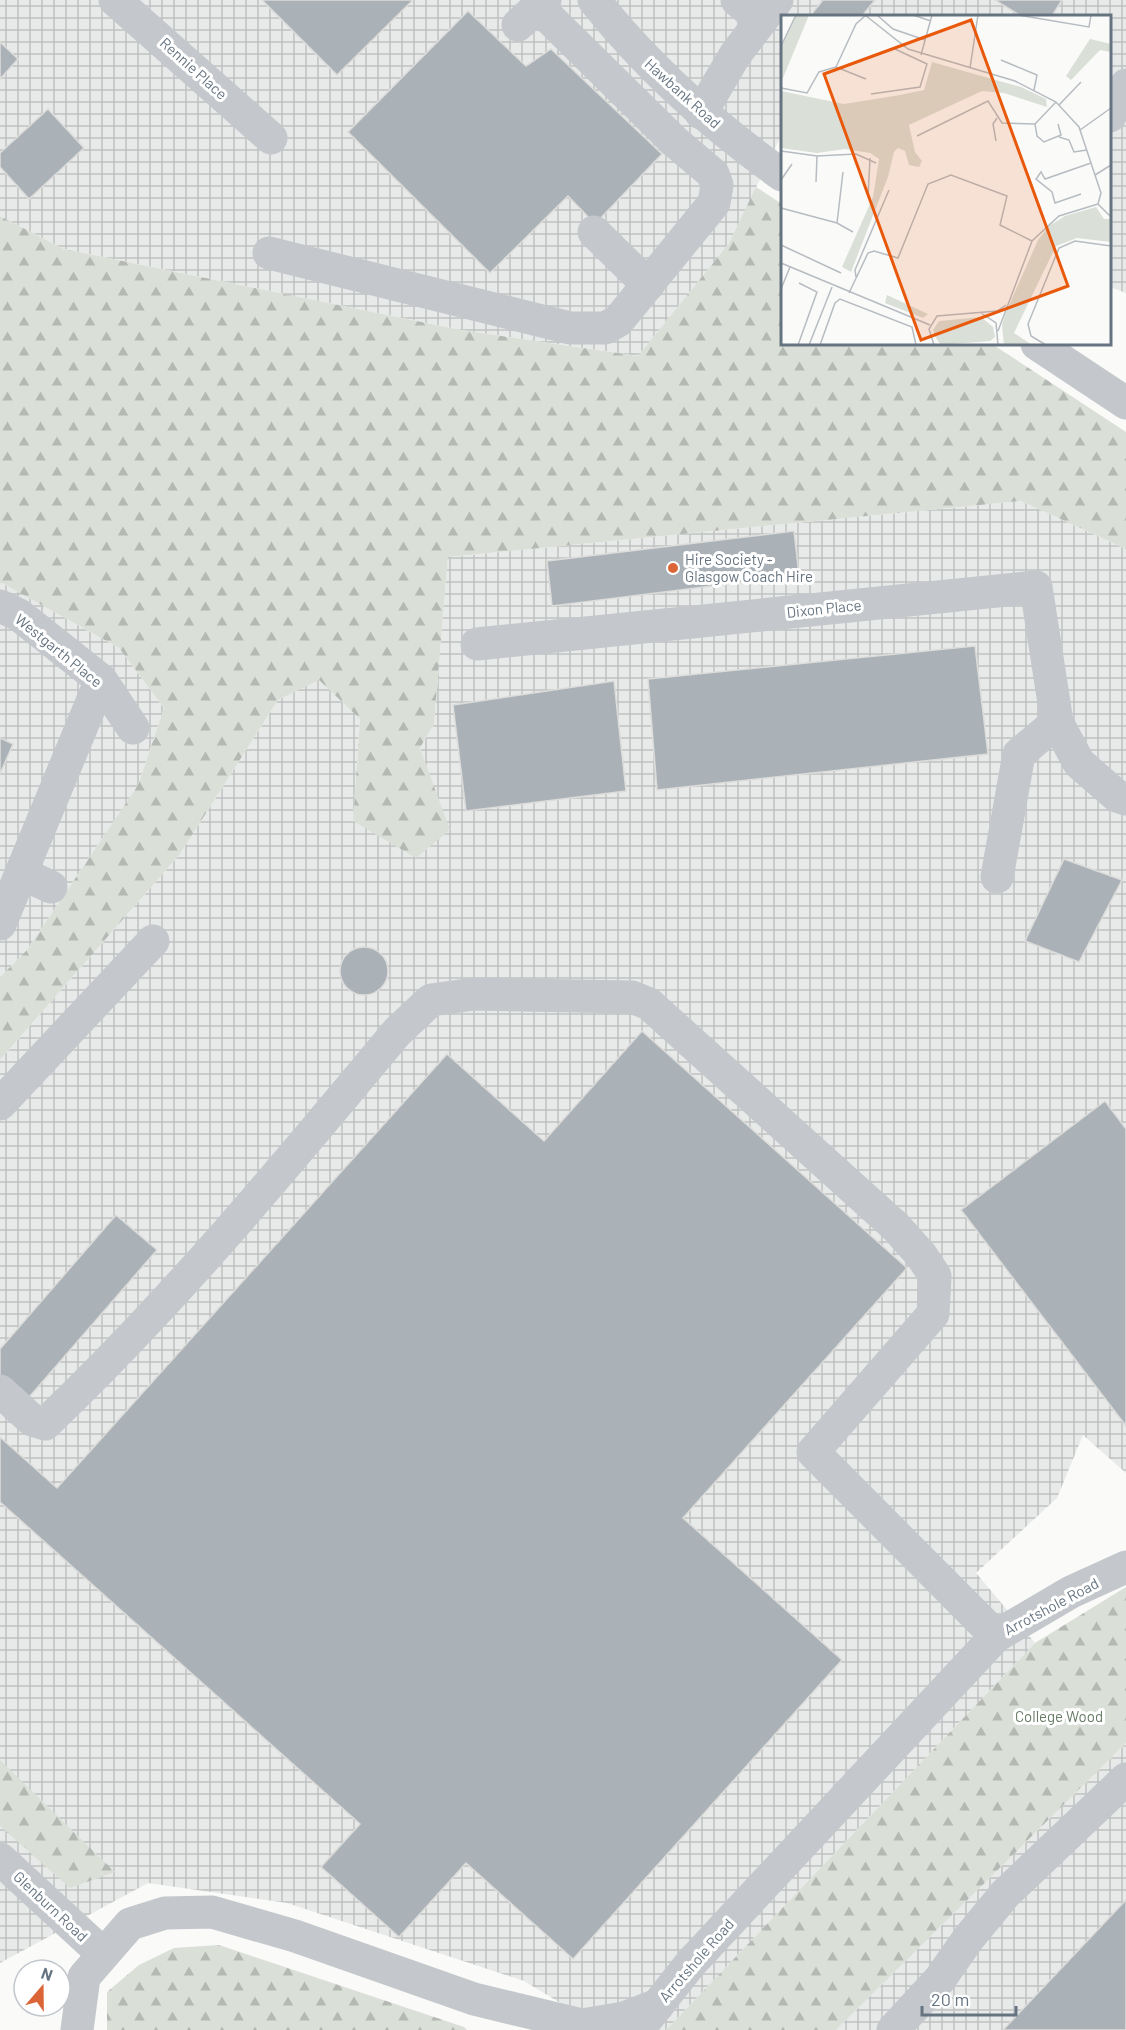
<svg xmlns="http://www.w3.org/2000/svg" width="1126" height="2030" font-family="Barlow,sans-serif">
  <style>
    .industrial { fill: url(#industrial-grid) }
    .forest { fill: url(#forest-firs) }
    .building { fill: #aab2b8; stroke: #dcdcda; stroke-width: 1.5 }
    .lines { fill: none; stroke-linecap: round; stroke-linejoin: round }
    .minor { stroke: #c4c7cb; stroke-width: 33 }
    .poi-dot { fill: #db6536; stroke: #fff; stroke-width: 2 }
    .labels { text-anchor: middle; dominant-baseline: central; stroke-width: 6; stroke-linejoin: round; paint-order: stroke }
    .street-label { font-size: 15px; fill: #667481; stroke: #fff }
    .poi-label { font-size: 15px; fill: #667481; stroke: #fff; text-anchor: start }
    .park-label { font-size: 15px; fill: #677a65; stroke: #fff }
    .inset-road { fill: none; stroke: #b6bcc1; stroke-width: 1.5 }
    .view { fill: #e8590c; fill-opacity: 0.15; stroke: #e8590c; stroke-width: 3 }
    .inset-edge { fill: none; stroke: #667481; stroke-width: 3 }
  </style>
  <defs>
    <pattern id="industrial-grid" width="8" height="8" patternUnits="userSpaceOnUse" patternTransform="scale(1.5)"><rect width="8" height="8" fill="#e8e9e9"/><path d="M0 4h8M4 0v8" fill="none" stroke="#c0c1c2"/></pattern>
    <pattern id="forest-firs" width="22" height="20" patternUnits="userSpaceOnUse" patternTransform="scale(1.5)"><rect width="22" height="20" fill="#dadfd7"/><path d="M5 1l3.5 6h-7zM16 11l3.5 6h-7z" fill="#b5b9b4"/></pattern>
  </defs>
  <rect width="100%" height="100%" fill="#fafaf8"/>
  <!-- industrial -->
  <g class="industrial">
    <path d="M0,0H1126V293L1110,287V16H782V134L729,243L638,356L461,330L64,249L0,216Z"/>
    <path d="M1021,501L1126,549V1473L1083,1435L1057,1498L976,1573L1035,1643L666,2030H605L524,1981L287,1903L148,1883L0,1963V1060L180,854L278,700L319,679L360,719L353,821L449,830L420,748L434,724L448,557Z"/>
    <path d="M0,582L119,648L164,708L138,785L27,950L0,977Z"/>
    <path d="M1126,1743V2030H836Z"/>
  </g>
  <!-- forest -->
  <g class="forest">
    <path d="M756,187L782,204V344H992L1126,432V549L1021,501L448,557L434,724L420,748L450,830L416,858L353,821L360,719L319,680L278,700L180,854L0,1060V977L27,950L138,785L164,708L119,648L0,582V216L64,249L461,330L638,356L729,243Z"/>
    <path d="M1126,1587V1743L836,2030H666L1035,1643Z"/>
    <path d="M0,1760L115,1872L70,1888L0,1826Z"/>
    <path d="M219,1945L464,2027L467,2030H107V1992L139,1965L174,1948Z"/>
  </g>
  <!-- building -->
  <g class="building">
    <path d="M262,0H413L337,75Z"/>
    <path d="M823,0H875L862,16H810Z"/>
    <path d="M995,0H1062L1052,16H1021Z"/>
    <path d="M468,11L526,66L551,49L662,154L595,224L568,196L490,273L348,132Z"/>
    <path d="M0,42L18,59L0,79Z"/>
    <path d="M48,109L84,148L29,199L0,167V153Z"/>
    <path d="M794,531L799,575L552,606L547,561Z"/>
    <path d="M975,646L988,754L657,790L648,679Z"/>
    <path d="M614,681L626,791L466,811L453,705Z"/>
    <path d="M0,738L13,744L0,774Z"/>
    <path d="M1064,859L1122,880L1079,962L1025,941Z"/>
    <circle cx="364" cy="971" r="24"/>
    <path d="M642,1031L907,1268L683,1518L842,1660L573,1959L466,1863L399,1937L321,1867L360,1824L0,1502V1437L57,1488L447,1054L544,1141Z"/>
    <path d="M1105,1101L1126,1129V1426L961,1210Z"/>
    <path d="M116,1215L157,1250L24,1403L0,1383V1349Z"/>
    <path d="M1126,1900V2030H1003Z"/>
  </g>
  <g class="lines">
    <!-- minor -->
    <g class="minor">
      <path d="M115,0L271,138"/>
      <path d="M594,0C648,68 712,125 782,175"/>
      <path d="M737,0L761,20"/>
      <path d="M518,25L545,0"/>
      <path d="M701,113L735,55L777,0"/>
      <path d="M1110,116L1126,85"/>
      <path d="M594,232L648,285"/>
      <path d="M269,253L570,328H605L618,321L714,203L717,185L713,174L674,141L538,7"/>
      <path d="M1037,344L1126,403"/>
      <path d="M0,606L19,615L101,680L133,728"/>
      <path d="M477,644L1036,587L1057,722L1079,763L1117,796L1126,799"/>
      <path d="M21,873L51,887"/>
      <path d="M997,877L1019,754L1057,722"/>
      <path d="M0,924L101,680"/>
      <path d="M0,1104L153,941"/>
      <path d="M0,1391L32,1420L45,1424C172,1303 284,1168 397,1032L431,1000L474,994L632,997L649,1004L896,1227L921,1255L935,1276L933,1314L813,1452L996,1636"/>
      <path d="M0,1859L102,1953"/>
      <path d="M77,2030L84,1977L130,1924L165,1913L212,1912L295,1936L474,1999L582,2025L624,2018L658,2005"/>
      <path d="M638,2030L691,1963L996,1636L1071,1592L1126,1567"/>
      <path d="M893,2030L940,1979L968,1939L1005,1894L1126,1779"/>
    </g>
  </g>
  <!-- markers -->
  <circle class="poi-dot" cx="673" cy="568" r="6"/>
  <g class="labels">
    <!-- street labels -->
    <g class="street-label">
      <text transform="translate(194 68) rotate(42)">Rennie Place</text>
      <text transform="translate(683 93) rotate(42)">Hawbank Road</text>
      <text transform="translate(824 608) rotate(-6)">Dixon Place</text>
      <text transform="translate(59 650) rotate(39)">Westgarth Place</text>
      <text transform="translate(1051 1606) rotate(-28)">Arrotshole Road</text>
      <text transform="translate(51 1906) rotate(43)">Glenburn Road</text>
      <text transform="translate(696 1960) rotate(-49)">Arrotshole Road</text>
    </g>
    <!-- poi labels -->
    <g class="poi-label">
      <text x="685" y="559">Hire Society -<tspan x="685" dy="17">Glasgow Coach Hire</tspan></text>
    </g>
    <!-- park labels -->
    <g class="park-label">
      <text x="1059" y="1716">College Wood</text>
    </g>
  </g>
  <!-- overview -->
  <g transform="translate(781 15)">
    <rect width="330" height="330" fill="#fafaf8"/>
    <path d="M15,0H28L0,68V32ZM309,24L330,29V37L319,35L290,65L285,61ZM151,47L240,72L265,84L266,92L223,78L201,76L128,110L134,137L141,146L138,152L128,150L124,136L117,133L113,137L107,162L70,257L61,252L92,182L98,144L89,138L64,134L36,138L0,133V76L63,89L119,80L143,75ZM315,192L323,204H330V227L296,223L275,231L233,318L251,330H223L221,310L225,297L257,225L268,211L284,201ZM106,280L147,299L142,303L104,288ZM200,302L212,312L214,322L209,326L160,330L155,323L152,315L158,306Z" fill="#dadfd7"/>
    <path class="inset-road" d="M84,0L127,34L234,66L275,87L298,112L320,178L317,189M96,0L112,14L144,25M132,0L150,6M237,0L308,12L310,0M0,31L15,0M140,40L151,0M220,45L256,60L253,75M55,52L85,64M189,53L197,0M0,73L26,78L38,57L55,52L75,9L85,0M90,79L139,72L146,49L114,34M278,90L300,67M254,109L256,121L263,127L280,120L277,109M299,115L330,93M136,121L207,86L221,108L254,109L275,87M278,122L288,125L293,137L306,135M215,126L212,109L216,103M0,136L36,141L75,139L95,148M314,160L330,150M0,165L11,149M35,167L36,141M300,179L274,188L271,177L255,164L260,157L264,164L310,148M87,182L89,143M317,189L330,202M0,193L56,208L72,217M56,208L62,157M0,230L60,258M0,248L149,310M75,262L74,255L108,175M0,274L9,252M68,278L87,238L93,236L117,243L147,169L170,160L226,181L219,210L251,226M200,298L215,308L217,330M217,316L251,226L278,201L317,189M17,330L36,277L18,268M28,330L51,272M39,330L54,288L59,284L131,312L135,330M153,330L148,314L156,301L216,296L225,290M265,330L250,321L247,309L278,233L294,226L330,231"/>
    <path class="view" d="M190,5L287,271L140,325L43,59Z"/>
    <rect width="330" height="330" class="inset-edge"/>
  </g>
  <!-- north arrow -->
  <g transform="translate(42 1988) rotate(20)"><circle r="28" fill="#ffffff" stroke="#c2c7cd" stroke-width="1.5"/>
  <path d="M0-4.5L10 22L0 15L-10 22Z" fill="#db6536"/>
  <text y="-9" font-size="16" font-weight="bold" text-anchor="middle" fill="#667481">N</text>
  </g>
  <!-- scale -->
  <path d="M922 2006v9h94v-9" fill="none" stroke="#667481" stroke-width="3"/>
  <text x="931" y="2006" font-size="18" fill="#667481" stroke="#ffffff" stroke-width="4.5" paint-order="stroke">20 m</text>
</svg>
